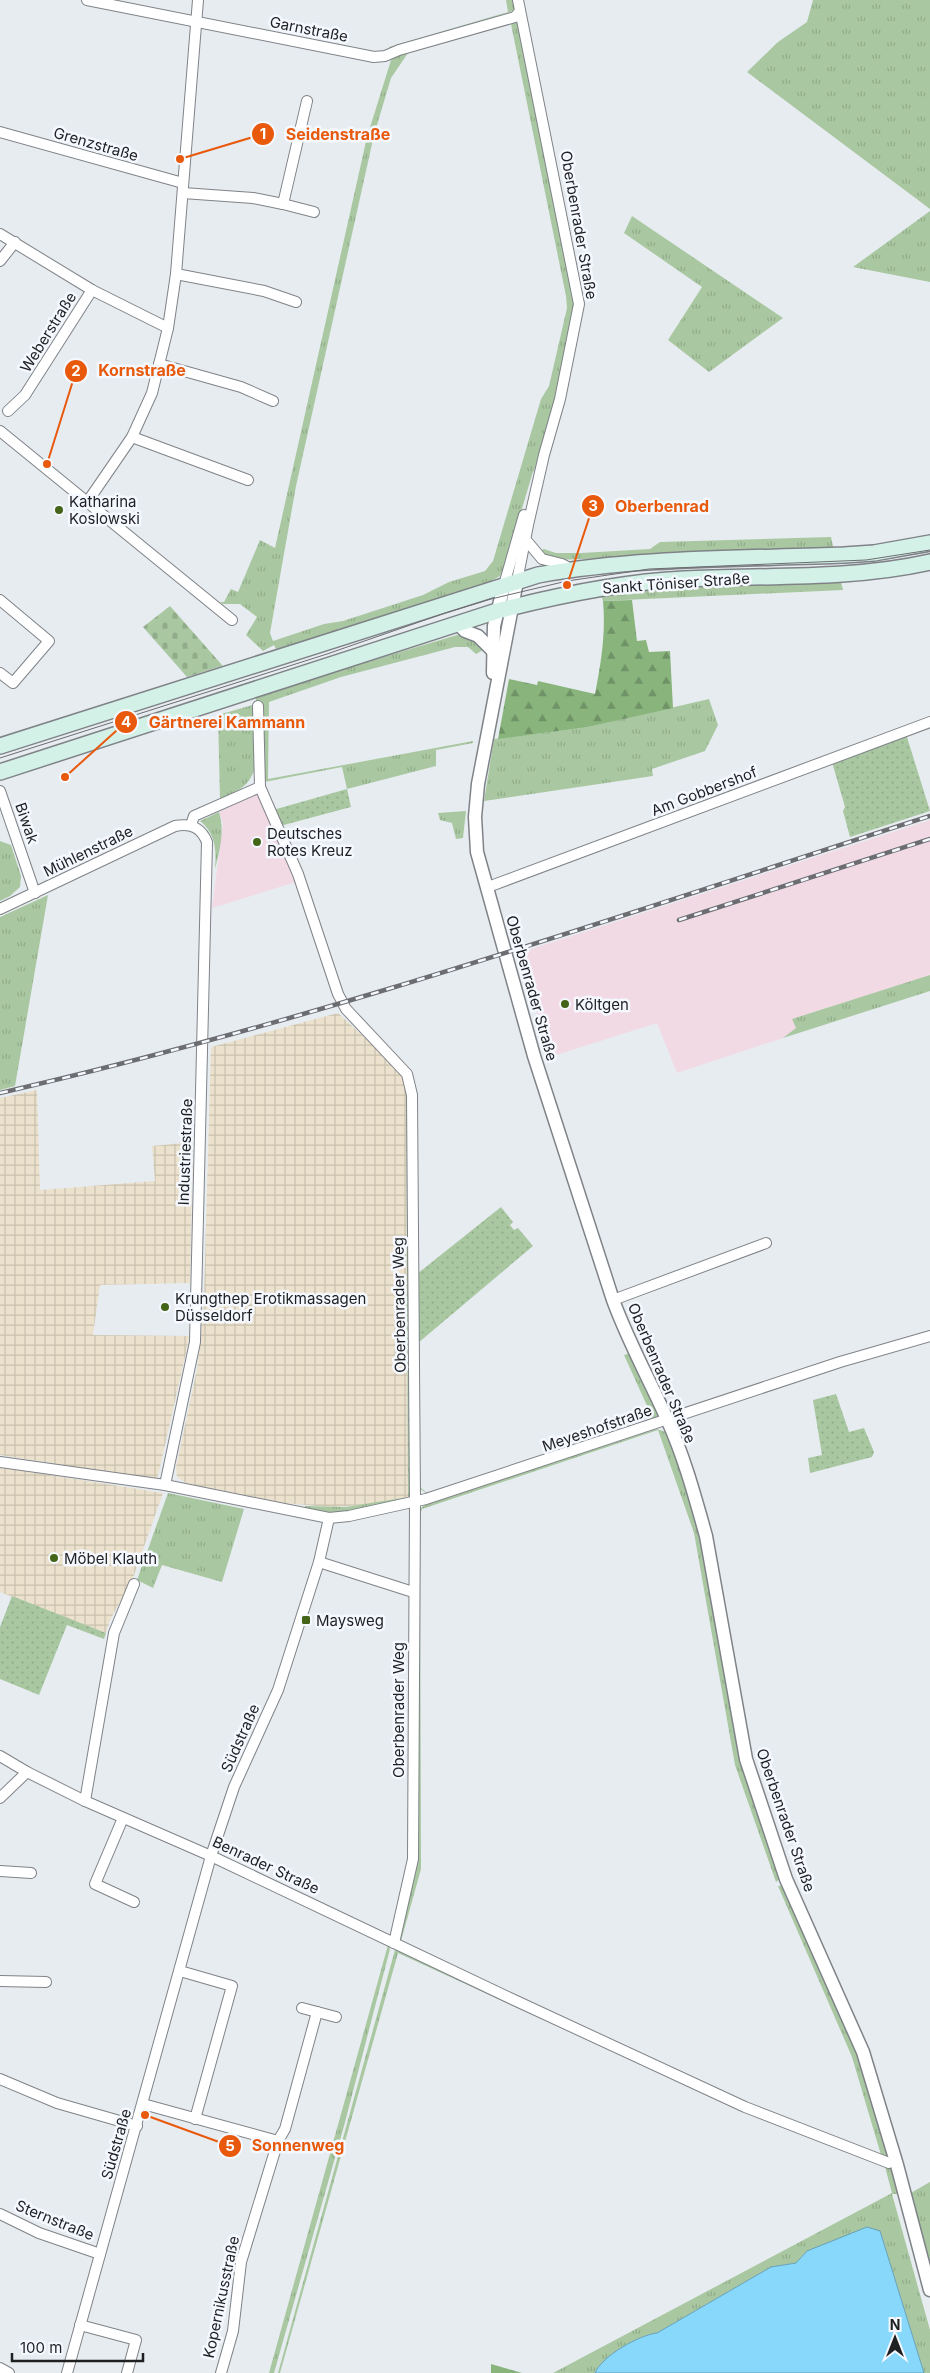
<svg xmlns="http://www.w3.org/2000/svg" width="930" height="2373" font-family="Inter,sans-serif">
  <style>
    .commercial { fill: #f2dae5 }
    .industrial { fill: url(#industrial-grid) }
    .grass { fill: url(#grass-tufts); fill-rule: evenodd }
    .forest { fill: url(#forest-firs) }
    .cemetery { fill: url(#cemetery-stones) }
    .park { fill: url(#park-dots) }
    .water { fill: #87d8fa; stroke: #68a1b9 }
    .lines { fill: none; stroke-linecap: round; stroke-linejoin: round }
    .minor-casing { stroke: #7f8388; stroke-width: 12 }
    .tertiary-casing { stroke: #7f8388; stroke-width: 15 }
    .secondary-casing { stroke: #7f8388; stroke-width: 18 }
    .minor { stroke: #fff; stroke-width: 10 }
    .tertiary { stroke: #fff; stroke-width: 12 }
    .secondary { stroke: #d4f1e8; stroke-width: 15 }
    .tram { stroke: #6b6d71; stroke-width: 1 }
    .rail-casing { stroke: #6b6d71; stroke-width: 4.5 }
    .rail { stroke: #f5f9ff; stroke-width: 2.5; stroke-dasharray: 8; stroke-linecap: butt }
    .poi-dot { fill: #446418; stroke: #f5f9ff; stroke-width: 2 }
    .labels { text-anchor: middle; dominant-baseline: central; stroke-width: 5; stroke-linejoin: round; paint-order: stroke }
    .street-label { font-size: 15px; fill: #1f2022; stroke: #f5f9ff }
    .poi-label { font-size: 15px; fill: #1f2022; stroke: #f5f9ff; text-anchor: start }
    .leader { fill: none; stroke: #e8590c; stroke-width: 2 }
    .callout-dot { fill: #e8590c; stroke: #f5f9ff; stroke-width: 2 }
    .mark-label { font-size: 15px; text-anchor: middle; font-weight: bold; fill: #fff }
    .callout-label { font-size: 16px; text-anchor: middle; font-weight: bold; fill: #e8590c; stroke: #f5f9ff; stroke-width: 5; stroke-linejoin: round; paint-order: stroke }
  </style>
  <defs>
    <pattern id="industrial-grid" width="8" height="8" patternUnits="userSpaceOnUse" patternTransform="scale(1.25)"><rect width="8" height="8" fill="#ebe1cc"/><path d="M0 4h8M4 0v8" fill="none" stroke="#c9c1af"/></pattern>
    <pattern id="grass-tufts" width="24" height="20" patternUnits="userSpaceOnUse" patternTransform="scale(1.25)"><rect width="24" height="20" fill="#a9c8a1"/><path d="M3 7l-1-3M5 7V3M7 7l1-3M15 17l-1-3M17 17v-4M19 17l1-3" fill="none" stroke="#91ac8a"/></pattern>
    <pattern id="forest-firs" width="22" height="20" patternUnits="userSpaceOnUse" patternTransform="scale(1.25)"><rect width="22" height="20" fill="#89b57d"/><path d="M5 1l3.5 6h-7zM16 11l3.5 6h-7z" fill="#6f9366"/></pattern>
    <pattern id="cemetery-stones" width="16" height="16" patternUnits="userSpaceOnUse" patternTransform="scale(1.25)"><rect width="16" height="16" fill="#a9c8a1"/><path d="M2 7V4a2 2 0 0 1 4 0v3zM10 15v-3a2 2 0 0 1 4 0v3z" fill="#91ac8a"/></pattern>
    <pattern id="park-dots" width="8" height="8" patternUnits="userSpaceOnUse" patternTransform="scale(1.25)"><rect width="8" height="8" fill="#a9c8a1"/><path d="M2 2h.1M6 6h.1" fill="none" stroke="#91ac8a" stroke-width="1.8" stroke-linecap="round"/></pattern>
  </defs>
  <rect width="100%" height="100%" fill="#e7ecf1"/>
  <!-- commercial -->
  <g class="commercial">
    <path d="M257,794L296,882L212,908L223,823L219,812Z"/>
    <path d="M930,820V975L793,1019L796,1028L783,1038L677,1073L657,1023L550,1057L519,953Z"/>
  </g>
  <!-- industrial -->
  <g class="industrial">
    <path d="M338,1013L406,1076L408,1497L366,1505L329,1507L283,1503L186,1483L177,1477L176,1467L197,1369L201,1336L204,1297L211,1047Z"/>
    <path d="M37,1090L40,1190L155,1181L152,1146L193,1142L190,1283L100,1285L93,1335L189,1336L188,1344L157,1480L0,1455V1098Z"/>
    <path d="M0,1467L163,1493L133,1578L110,1620L106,1633L0,1592Z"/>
  </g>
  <!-- grass -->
  <g class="grass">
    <path d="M506,0H514L516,10L390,51L389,47L508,12Z"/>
    <path d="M813,0H930V209L747,72L778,42L807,22Z"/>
    <path d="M511,21L517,22L575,299L558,389L543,447L532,475L507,559L500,576L478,589L328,637L302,641L276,649L274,645L263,651L246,635L257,617L240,604H223L220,602H224L231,589L238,592L260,540L275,548L367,137L392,57ZM511,24L566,296L567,308L549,386L541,399L493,561L485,571L449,582L423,595L343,621L324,624L273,641L270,633L296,486L374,135L391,78L408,53Z"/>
    <path d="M930,211V282L853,267Z"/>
    <path d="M632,216L783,318L709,372L668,340L702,287L624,233Z"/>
    <path d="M831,537L834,550L555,560L538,552L544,549L556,553H581L650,549L660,542Z"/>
    <path d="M840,578L843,590L603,601L600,593L642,587Z"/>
    <path d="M457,635H468L485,649L476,654L468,647H455L341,677L269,702L268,779L473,741V743L436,750V766L347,789L342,767L264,782L256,765C249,788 240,789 220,799L218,715L256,704V695Z"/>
    <path d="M709,699L718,725L705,751L652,769L653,776L484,801L494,739L588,727Z"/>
    <path d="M466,811L463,838L456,839L452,823L440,820L438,813Z"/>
    <path d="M219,812C225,830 220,850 215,869C217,850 215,833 200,821Z"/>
    <path d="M0,841L11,845L21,876L20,887L10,896L0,901Z"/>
    <path d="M48,895L15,1086L0,1090V917Z"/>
    <path d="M930,975V991L783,1038L796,1028L792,1019Z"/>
    <path d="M406,1076L410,1099L412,1492L408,1499L327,1515L304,1510L305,1506L346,1507L408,1497Z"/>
    <path d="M631,1353L658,1408V1417L654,1421L428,1494L420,1489L417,1481L416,1394L418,1388L420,1481L421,1488L427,1493L653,1419L624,1355Z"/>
    <path d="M657,1429L668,1433L701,1533L743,1764L782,1877L776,1882L735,1765L694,1533L658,1430L422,1509L420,1515L421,1869L401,1941L399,1934L416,1868L417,1515L420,1509L427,1503Z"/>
    <path d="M168,1493L244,1509L222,1582L162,1565L153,1588L137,1580Z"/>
    <path d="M786,1885L857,2048L900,2194H892L930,2330V2373H924L880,2231L807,2251L796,2263L771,2267L657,2333C639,2335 602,2356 595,2373H553L892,2193L885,2167L738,2109L398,1953L280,2373H278L395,1950L399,1949L731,2098L653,2061L750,2104L881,2155L852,2057L778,1886Z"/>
    <path d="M388,1945L390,1949L344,2126L274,2373H269Z"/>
    <path d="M930,2182V2268L909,2194Z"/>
  </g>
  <!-- forest -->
  <g class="forest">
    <path d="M632,600L637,641L646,640L649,652L670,651L673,708L588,727L498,739L509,679L537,685L538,681L595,694C601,663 606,633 603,601Z"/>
    <path d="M491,2364L522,2373H491Z"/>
  </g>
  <!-- cemetery -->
  <path class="cemetery" d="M170,606L222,665V666L187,677L143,627Z"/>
  <!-- park -->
  <g class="park">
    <path d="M906,734L930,811L850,837L843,811L845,807L832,762Z"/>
    <path d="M347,789L351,807L280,826L273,810Z"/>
    <path d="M501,1207L513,1222L510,1225L514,1230L518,1228L533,1246L418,1343L417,1274Z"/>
    <path d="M836,1394L849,1432L864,1428L874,1452L872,1457L810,1473L808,1458L822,1455L813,1400Z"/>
    <path d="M12,1596L106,1633L104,1639L67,1625L39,1695L0,1679V1627Z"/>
  </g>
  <!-- water -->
  <path class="water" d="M867,2227L880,2231L924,2373H595C602,2356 639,2335 657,2333L771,2267L796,2263L807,2251Z"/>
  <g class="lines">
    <!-- minor casing -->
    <g class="minor-casing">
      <g id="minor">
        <path d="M87,0L374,57L385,56L399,50L515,17L520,11"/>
        <path d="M0,132L183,183"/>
        <path d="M183,193L253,198L283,204L307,101"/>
        <path d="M283,204L314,212"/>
        <path d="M0,234L92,290L168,328"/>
        <path d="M0,261L15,242"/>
        <path d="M176,274L264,291L296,302"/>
        <path d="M159,364L241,387L273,401"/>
        <path d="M8,411L25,395L92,290"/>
        <path d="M0,431L232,620"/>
        <path d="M132,437L248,480"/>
        <path d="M88,501L132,437L152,393L168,328L176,274L198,0"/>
        <path d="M526,540L542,559L562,564L571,569"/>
        <path d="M517,581L528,525L544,455L560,399L579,304L518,0"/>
        <path d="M504,585L524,515"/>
        <path d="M0,600L49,641L13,683L0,673"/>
        <path d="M258,706L260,787L298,874L338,994L346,1009L407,1074L412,1095L415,1501L413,1859L394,1943"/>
        <path d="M0,791L35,893"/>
        <path d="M191,825L194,816L260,787"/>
        <path d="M488,887L930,722"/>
        <path d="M0,909L175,826C191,823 201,827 207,842L195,1342L165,1485"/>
        <path d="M613,1300L766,1243"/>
        <path d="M0,1462L165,1485L329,1518L349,1516L426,1499L840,1362L930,1336"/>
        <path d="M319,1562L413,1592"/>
        <path d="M0,1756L27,1772L85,1801L211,1856L512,1999L745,2107L889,2163"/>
        <path d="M0,1798L27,1772"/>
        <path d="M85,1801L114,1633L134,1584"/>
        <path d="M123,1818L95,1884L134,1902"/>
        <path d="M0,1871L31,1873"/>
        <path d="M180,1971L232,1986L195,2119"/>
        <path d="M0,1981L46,1982"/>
        <path d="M302,2008L336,2017"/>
        <path d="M0,2079L57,2103L137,2126"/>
        <path d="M143,2104L278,2141"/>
        <path d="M0,2214L39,2233L100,2254"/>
        <path d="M80,2325L136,2340L127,2373"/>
        <path d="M0,2368L9,2373"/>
        <path d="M67,2373L211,1856L234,1787L278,1690L319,1562L329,1518"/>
        <path d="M221,2373L233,2331L241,2262L278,2141L285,2129L317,2012"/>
      </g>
    </g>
    <!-- tertiary casing -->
    <g class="tertiary-casing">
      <g id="tertiary">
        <path d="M517,581L478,784L475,817L477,852L534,1056L613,1300C628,1341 649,1379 667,1419C684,1456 695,1497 706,1536L746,1759L786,1879L863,2052L897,2165L930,2290"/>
        <path d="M458,624L465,631L478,636L494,652"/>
        <path d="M493,673L494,626L504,585"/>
      </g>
    </g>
    <!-- secondary casing -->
    <g class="secondary-casing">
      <g id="secondary">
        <path d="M0,746L538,575C639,557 742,559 844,555L874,553L930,543"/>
        <path d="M0,772L497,611C559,595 621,582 684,579C765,575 850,580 930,562"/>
      </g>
    </g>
    <!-- minor -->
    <use href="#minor" class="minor"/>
    <!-- tertiary -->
    <use href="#tertiary" class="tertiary"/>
    <!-- secondary -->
    <use href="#secondary" class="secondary"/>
    <!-- tram -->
    <path class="tram" d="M0,758L327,654L445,613L491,599L567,581L649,569L866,560L930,550"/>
    <!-- rail casing -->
    <g class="rail-casing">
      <g id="rail">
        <path d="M679,920L930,839"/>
        <path d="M0,1093C316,1021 622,915 930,816"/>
      </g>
    </g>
    <!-- rail -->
    <use href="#rail" class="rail"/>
  </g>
  <!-- markers -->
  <g class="poi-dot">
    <circle cx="59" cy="510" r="5"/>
    <circle cx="257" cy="842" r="5"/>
    <circle cx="565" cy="1004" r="5"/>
    <circle cx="165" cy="1307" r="5"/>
    <circle cx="54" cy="1558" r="5"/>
    <rect x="301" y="1615" width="10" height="10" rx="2.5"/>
  </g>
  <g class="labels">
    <!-- street labels -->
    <g class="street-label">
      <text transform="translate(309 29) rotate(11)">Garnstraße</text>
      <text transform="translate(96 144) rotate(16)">Grenzstraße</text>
      <text transform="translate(579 225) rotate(80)">Oberbenrader Straße</text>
      <text transform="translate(48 332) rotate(-58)">Weberstraße</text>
      <text transform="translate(676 583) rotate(-4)">Sankt Töniser Straße</text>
      <text transform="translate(704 791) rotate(-21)">Am Gobbershof</text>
      <text transform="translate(27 823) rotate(71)">Biwak</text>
      <text transform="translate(88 851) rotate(-26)">Mühlenstraße</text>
      <text transform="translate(532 988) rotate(74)">Oberbenrader Straße</text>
      <text transform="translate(185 1152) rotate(-88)">Industriestraße</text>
      <text transform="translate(399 1305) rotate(-91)">Oberbenrader Weg</text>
      <text transform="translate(662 1373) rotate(67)">Oberbenrader Straße</text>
      <text transform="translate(597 1428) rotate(-19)">Meyeshofstraße</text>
      <text transform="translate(398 1710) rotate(-90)">Oberbenrader Weg</text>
      <text transform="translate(240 1738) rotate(-66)">Südstraße</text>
      <text transform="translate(786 1820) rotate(71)">Oberbenrader Straße</text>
      <text transform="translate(266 1865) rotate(25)">Benrader Straße</text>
      <text transform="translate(116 2144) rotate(-74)">Südstraße</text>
      <text transform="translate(55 2220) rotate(22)">Sternstraße</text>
      <text transform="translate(221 2297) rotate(-78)">Kopernikusstraße</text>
    </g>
    <!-- poi labels -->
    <g class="poi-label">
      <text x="69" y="501">Katharina<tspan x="69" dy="17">Koslowski</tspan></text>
      <text x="267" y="833">Deutsches<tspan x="267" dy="17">Rotes Kreuz</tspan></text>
      <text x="575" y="1004">Költgen</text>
      <text x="175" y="1298">Krungthep Erotikmassagen<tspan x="175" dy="17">Düsseldorf</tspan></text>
      <text x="64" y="1558">Möbel Klauth</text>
      <text x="316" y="1620">Maysweg</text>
    </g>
  </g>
  <!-- callouts -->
  <path class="leader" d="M180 159L263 134M47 464L76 371M567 585L593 506M65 777L126 722M145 2115L230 2146"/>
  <g class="callout-dot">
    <circle cx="180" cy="159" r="5"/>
    <circle cx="47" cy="464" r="5"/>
    <circle cx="567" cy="585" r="5"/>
    <circle cx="65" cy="777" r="5"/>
    <circle cx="145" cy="2115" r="5"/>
    <circle cx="263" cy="134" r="12"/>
    <circle cx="76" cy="371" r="12"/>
    <circle cx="593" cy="506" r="12"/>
    <circle cx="126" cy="722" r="12"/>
    <circle cx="230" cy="2146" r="12"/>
  </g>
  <g class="mark-label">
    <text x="263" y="139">1</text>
    <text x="76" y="376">2</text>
    <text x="593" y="511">3</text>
    <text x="126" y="727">4</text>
    <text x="230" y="2151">5</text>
  </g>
  <g class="callout-label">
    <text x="338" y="140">Seidenstraße</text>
    <text x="142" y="376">Kornstraße</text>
    <text x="662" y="512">Oberbenrad</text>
    <text x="227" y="728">Gärtnerei Kammann</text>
    <text x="298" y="2151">Sonnenweg</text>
  </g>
  <!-- north arrow -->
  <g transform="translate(895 2338)" stroke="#f5f9ff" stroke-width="4" paint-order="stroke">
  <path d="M0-4L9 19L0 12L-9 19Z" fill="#1f2022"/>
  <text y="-8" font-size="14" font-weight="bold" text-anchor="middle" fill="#1f2022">N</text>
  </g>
  <!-- scale -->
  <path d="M12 2353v8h131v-8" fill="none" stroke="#1f2022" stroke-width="2.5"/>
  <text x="20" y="2353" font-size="15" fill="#1f2022" stroke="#f5f9ff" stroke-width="4" paint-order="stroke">100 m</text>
</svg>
